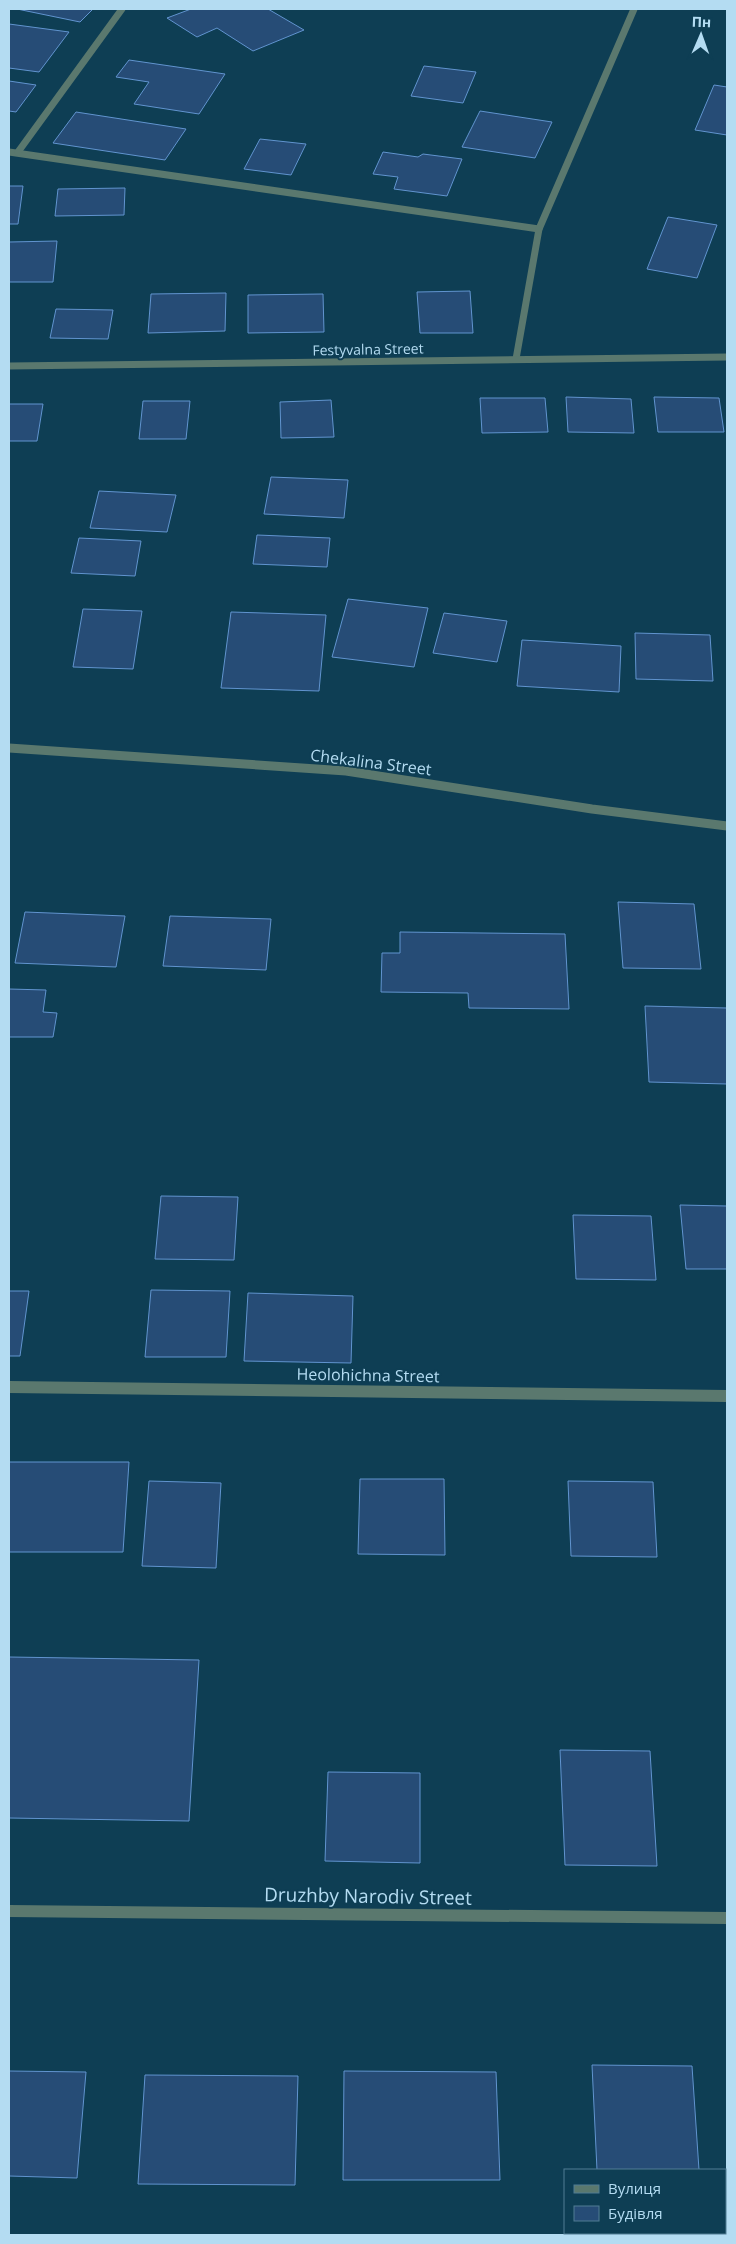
<svg xmlns="http://www.w3.org/2000/svg" width="736" height="2244" font-family="'Open Sans',sans-serif">
  <style>
    .building { fill: #264c76; stroke: #6194cf }
    .lines { fill: none; stroke-linecap: round; stroke-linejoin: round }
    .minor-far2 { stroke: #5a786e; stroke-width: 7 }
    .minor-far1 { stroke: #5a786e; stroke-width: 9 }
    .minor { stroke: #5a786e; stroke-width: 12 }
    .labels { text-anchor: middle; dominant-baseline: central; stroke-width: 4; stroke-linejoin: round; paint-order: stroke }
    .far-street-label { font-size: 14px; fill: #b4dcf2; stroke: #0e3e54 }
    .street-label { font-size: 16px; fill: #b4dcf2; stroke: #0e3e54 }
    .near-street-label { font-size: 19px; fill: #b4dcf2; stroke: #0e3e54 }
  </style>
  <rect width="100%" height="100%" fill="#0e3e54"/>
  <!-- building -->
  <g class="building">
    <path d="M17,9H93L80,22Z"/>
    <path d="M191,9H268L304,30L253,51L217,28L197,37L167,18Z"/>
    <path d="M9,24L69,32L39,72L9,68Z"/>
    <path d="M129,60L225,74L199,114L134,104L149,82L116,77Z"/>
    <path d="M424,66L476,72L463,103L411,96Z"/>
    <path d="M9,81L36,85L16,112L9,111Z"/>
    <path d="M714,85L727,87V135L695,130Z"/>
    <path d="M480,111L552,122L535,158L462,147Z"/>
    <path d="M76,112L186,129L165,160L53,143Z"/>
    <path d="M260,139L306,144L291,175L244,169Z"/>
    <path d="M383,152L418,157L423,154L462,159L447,196L394,189L398,177L373,174Z"/>
    <path d="M9,186H23L18,224H9Z"/>
    <path d="M125,188L124,215L55,216L58,189Z"/>
    <path d="M668,217L717,225L697,278L647,269Z"/>
    <path d="M57,241L53,282H9V242Z"/>
    <path d="M470,291L473,333H420L417,292Z"/>
    <path d="M226,293L225,331L148,333L151,294Z"/>
    <path d="M323,294L324,332L248,333V295Z"/>
    <path d="M56,309L113,310L108,339L50,338Z"/>
    <path d="M566,397L631,399L634,433L568,432Z"/>
    <path d="M654,397L719,398L724,432H658Z"/>
    <path d="M480,398H545L548,432L482,433Z"/>
    <path d="M331,400L334,437L281,438L280,402Z"/>
    <path d="M143,401H190L186,439H139Z"/>
    <path d="M9,404H43L37,441H9Z"/>
    <path d="M271,477L348,480L344,518L264,514Z"/>
    <path d="M99,491L176,495L167,532L90,528Z"/>
    <path d="M257,535L330,538L327,567L253,564Z"/>
    <path d="M79,538L141,541L135,576L71,573Z"/>
    <path d="M348,599L428,608L414,667L332,657Z"/>
    <path d="M83,609L142,611L133,669L73,667Z"/>
    <path d="M231,612L326,615L319,691L221,688Z"/>
    <path d="M444,613L507,621L497,662L433,653Z"/>
    <path d="M635,633L710,635L713,681L636,679Z"/>
    <path d="M522,640L621,646L619,692L517,686Z"/>
    <path d="M618,902L694,904L701,969L623,968Z"/>
    <path d="M25,912L125,916L116,967L15,963Z"/>
    <path d="M170,916L271,919L266,970L163,966Z"/>
    <path d="M400,932L565,934L569,1009L469,1008L468,993L381,992L382,953H400Z"/>
    <path d="M9,989L46,990L43,1012L57,1013L53,1037H9Z"/>
    <path d="M645,1006L727,1008V1084L649,1082Z"/>
    <path d="M161,1196L238,1197L234,1260L155,1259Z"/>
    <path d="M680,1205L727,1206V1269H686Z"/>
    <path d="M573,1215L651,1216L656,1280L576,1279Z"/>
    <path d="M151,1290L230,1291L226,1357H145Z"/>
    <path d="M9,1291H29L20,1356H9Z"/>
    <path d="M248,1293L353,1296L351,1363L244,1361Z"/>
    <path d="M9,1462H129L123,1552H9Z"/>
    <path d="M360,1479H444L445,1555L358,1554Z"/>
    <path d="M149,1481L221,1483L216,1568L142,1566Z"/>
    <path d="M568,1481L653,1482L657,1557L571,1556Z"/>
    <path d="M9,1657L199,1660L189,1821L9,1818Z"/>
    <path d="M560,1750L650,1751L657,1866L565,1865Z"/>
    <path d="M328,1772L420,1773V1863L325,1861Z"/>
    <path d="M592,2065L692,2066L699,2170H597Z"/>
    <path d="M9,2071L86,2072L77,2178L9,2176Z"/>
    <path d="M344,2071L496,2072L500,2180H343Z"/>
    <path d="M145,2075L298,2076L295,2185L138,2184Z"/>
  </g>
  <g class="lines">
    <!-- minor-far2 -->
    <g class="minor-far2">
      <path d="M9,152L539,229"/>
      <path d="M18,152L122,9"/>
      <path d="M516,359L539,229L634,9"/>
      <path d="M9,366L727,357"/>
    </g>
    <!-- minor-far1 -->
    <path class="minor-far1" d="M9,748L346,771L592,809L727,826"/>
    <!-- minor -->
    <g class="minor">
      <path d="M9,1387L727,1396"/>
      <path d="M9,1911L727,1918"/>
    </g>
  </g>
  <g class="labels">
    <!-- far-street labels -->
    <g class="far-street-label">
      <text transform="translate(368 349) rotate(-1)">Festyvalna Street</text>
    </g>
    <!-- street labels -->
    <g class="street-label">
      <text transform="translate(371 762) rotate(7)">Chekalina Street</text>
      <text transform="translate(368 1375) rotate(1)">Heolohichna Street</text>
    </g>
    <!-- near-street labels -->
    <g class="near-street-label">
      <text transform="translate(368 1896) rotate(1)">Druzhby Narodiv Street</text>
    </g>
  </g>
  <!-- border -->
  <rect width="736" height="2244" fill="none" stroke="#b4dcf2" stroke-width="20"/>
  <!-- legend -->
  <rect x="564" y="2169" width="162" height="65" fill="#0e3e54" stroke="#507d93"/>
  <rect x="574" y="2185" width="25" height="8" fill="#5a786e" stroke="#507d93"/>
  <text x="608" y="2194" font-size="15" fill="#b4dcf2">Вулиця</text>
  <rect x="574" y="2206" width="25" height="15" fill="#264c76" stroke="#507d93"/>
  <text x="608" y="2219" font-size="15" fill="#b4dcf2">Будівля</text>
  <!-- north arrow -->
  <g transform="translate(701 35) rotate(2)" stroke="#0e3e54" stroke-width="4" paint-order="stroke">
  <path d="M0-4L9 19L0 12L-9 19Z" fill="#b4dcf2"/>
  <text y="-8" font-size="14" font-weight="bold" text-anchor="middle" fill="#b4dcf2">Пн</text>
  </g>
</svg>
